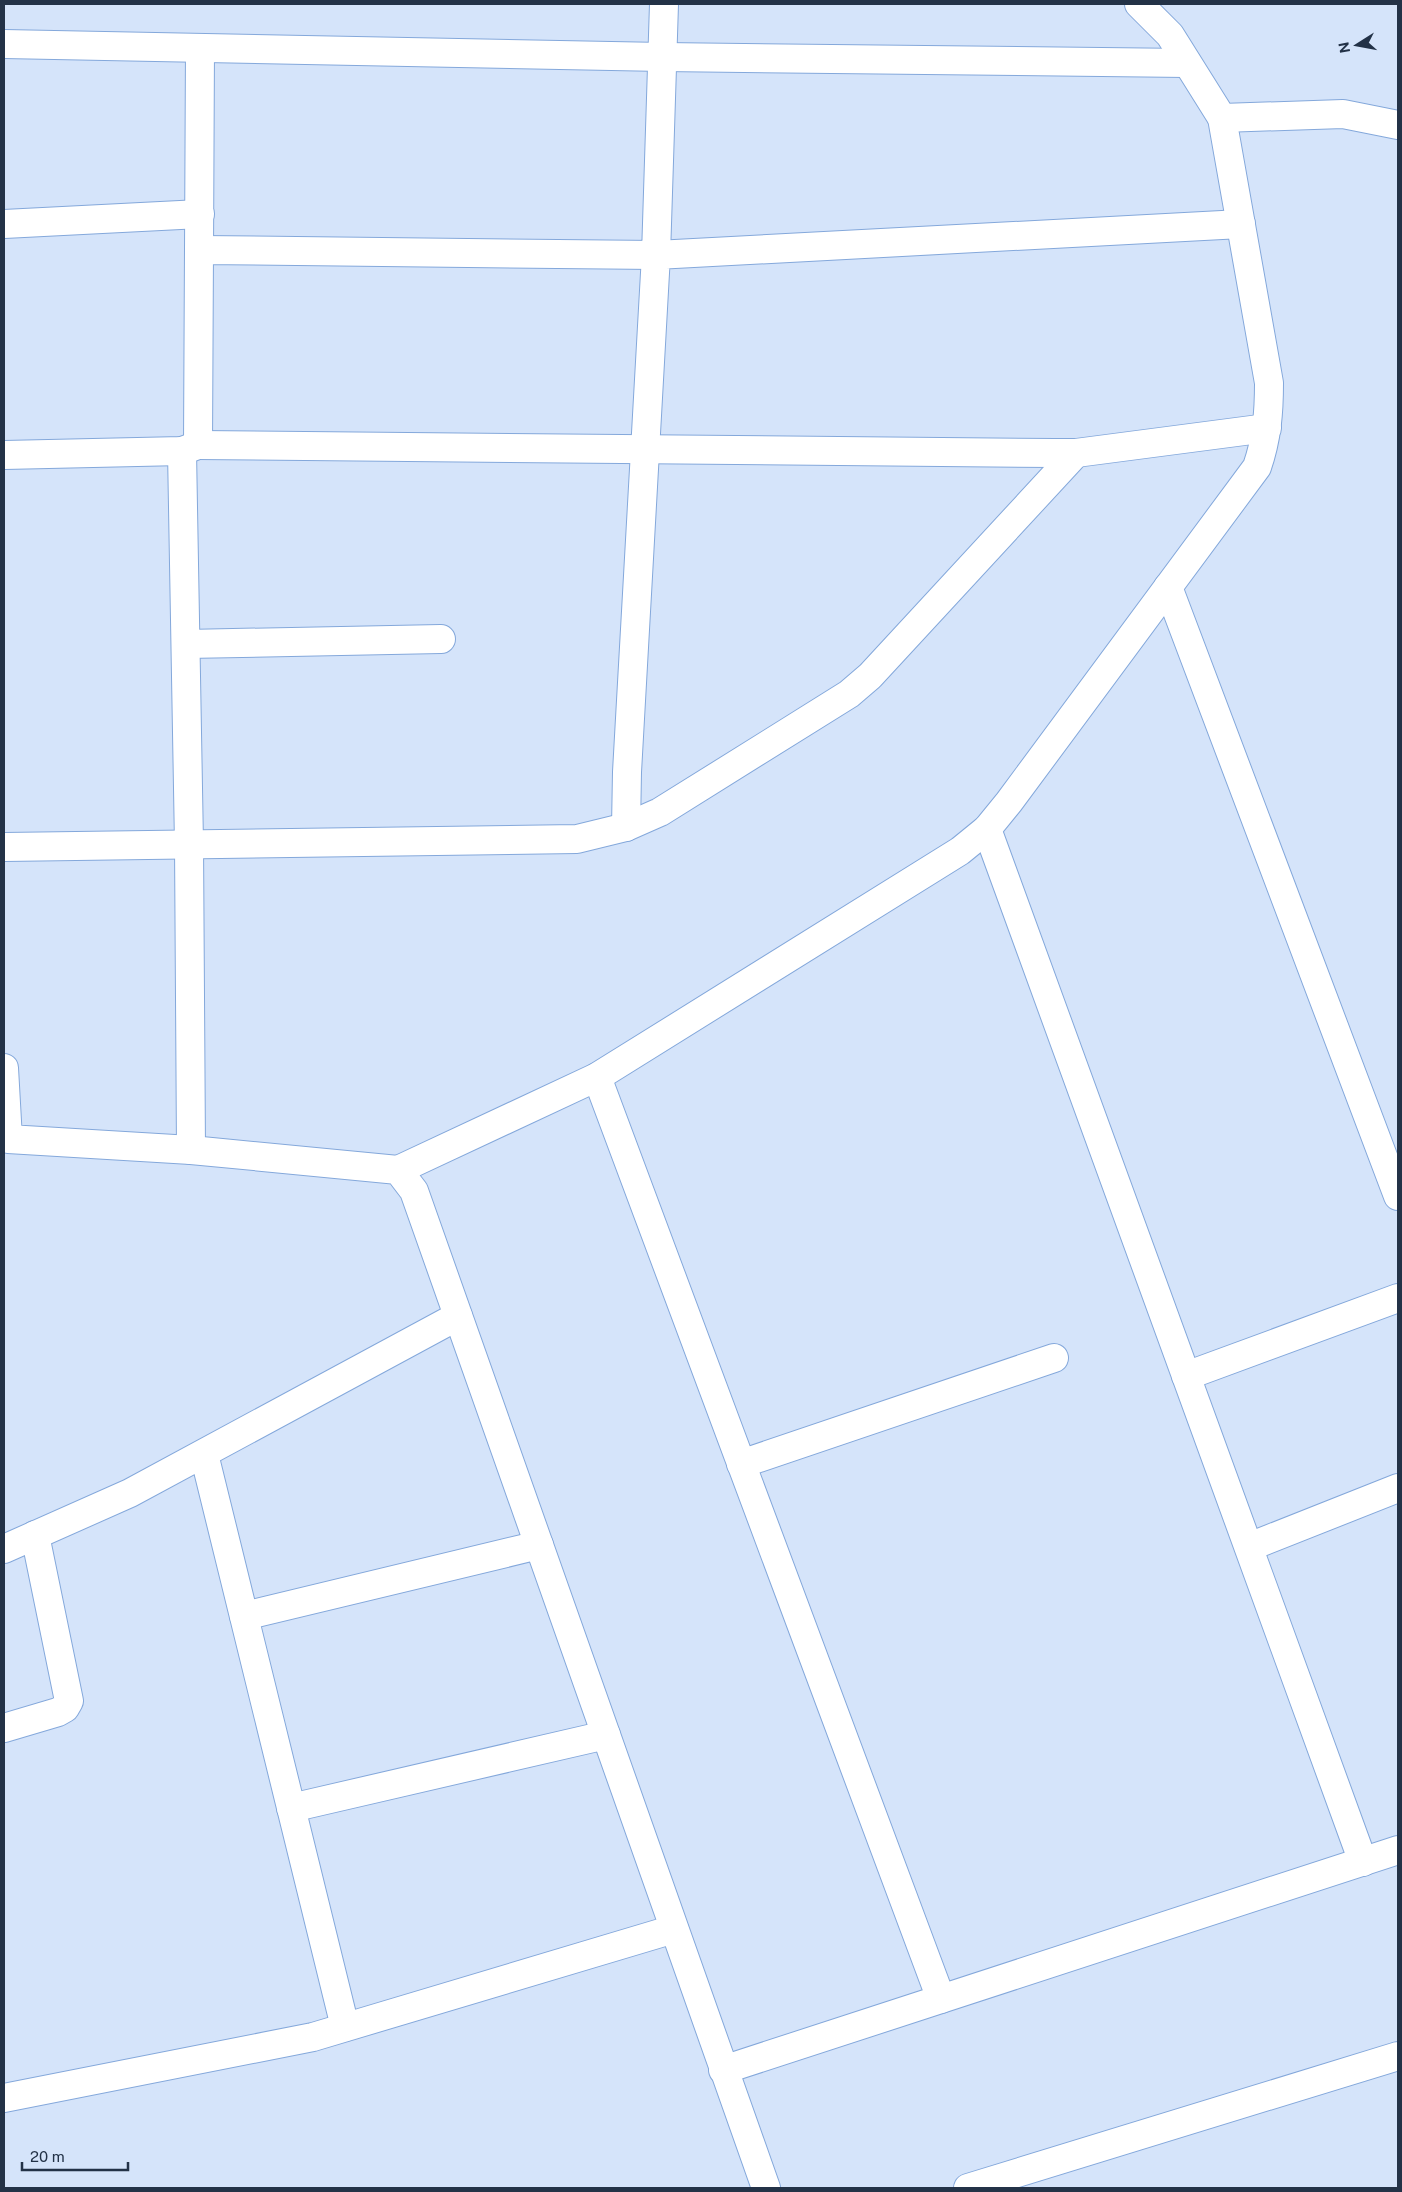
<svg xmlns="http://www.w3.org/2000/svg" width="1402" height="2192" font-family="'Public Sans',sans-serif">
  <style>
    .lines { fill: none; stroke-linecap: round; stroke-linejoin: round }
    .minor-casing { stroke: #84a8db; stroke-width: 30 }
    .minor { stroke: #fff; stroke-width: 28 }
  </style>
  <rect width="100%" height="100%" fill="#d5e4fa"/>
  <g class="lines">
    <!-- minor casing -->
    <g class="minor-casing">
      <g id="minor">
        <path d="M1139,4L1170,35L1222,118L1343,114L1398,125"/>
        <path d="M4,44L663,57L1187,63"/>
        <path d="M4,224L200,214"/>
        <path d="M199,250L200,48"/>
        <path d="M198,445L1055,453H1076L1267,428"/>
        <path d="M182,451L189,844L191,1150"/>
        <path d="M4,455L182,451L198,445L199,250L656,255L664,4"/>
        <path d="M1168,587L1398,1196"/>
        <path d="M186,644L441,639"/>
        <path d="M626,827L627,772L656,255L1241,224"/>
        <path d="M987,829L1363,1862"/>
        <path d="M4,847L577,839L626,827L660,812L849,694L870,676L1076,453"/>
        <path d="M4,1068L8,1139L191,1150L398,1170L414,1191L766,2188"/>
        <path d="M597,1077L941,1999"/>
        <path d="M398,1170L597,1077L960,851L987,829L1009,802L1257,467C1267,438 1269,412 1269,383L1222,118"/>
        <path d="M1186,1376L1398,1298"/>
        <path d="M204,1454L345,2027"/>
        <path d="M741,1464L1054,1358"/>
        <path d="M1249,1547L1398,1488"/>
        <path d="M4,1549L130,1493L458,1316"/>
        <path d="M244,1616L539,1545"/>
        <path d="M4,1728L58,1712L65,1708L69,1701L35,1535"/>
        <path d="M291,1808L606,1735"/>
        <path d="M723,2070L1398,1850"/>
        <path d="M4,2098L313,2037L674,1929"/>
        <path d="M968,2188L1398,2056"/>
      </g>
    </g>
    <!-- minor -->
    <use href="#minor" class="minor"/>
  </g>
  <!-- border -->
  <rect width="1402" height="2192" fill="none" stroke="#233247" stroke-width="10"/>
  <!-- north arrow -->
  <g transform="translate(1357 45) rotate(259)" stroke="#d5e4fa" stroke-width="4" paint-order="stroke">
  <path d="M0-4L9 19L0 12L-9 19Z" fill="#233247"/>
  <text y="-8" font-size="14" font-weight="bold" text-anchor="middle" fill="#233247">N</text>
  </g>
  <!-- scale -->
  <path d="M22 2162v8h106v-8" fill="none" stroke="#233247" stroke-width="2.5"/>
  <text x="30" y="2162" font-size="15" fill="#233247" stroke="#d5e4fa" stroke-width="4" paint-order="stroke">20 m</text>
</svg>
